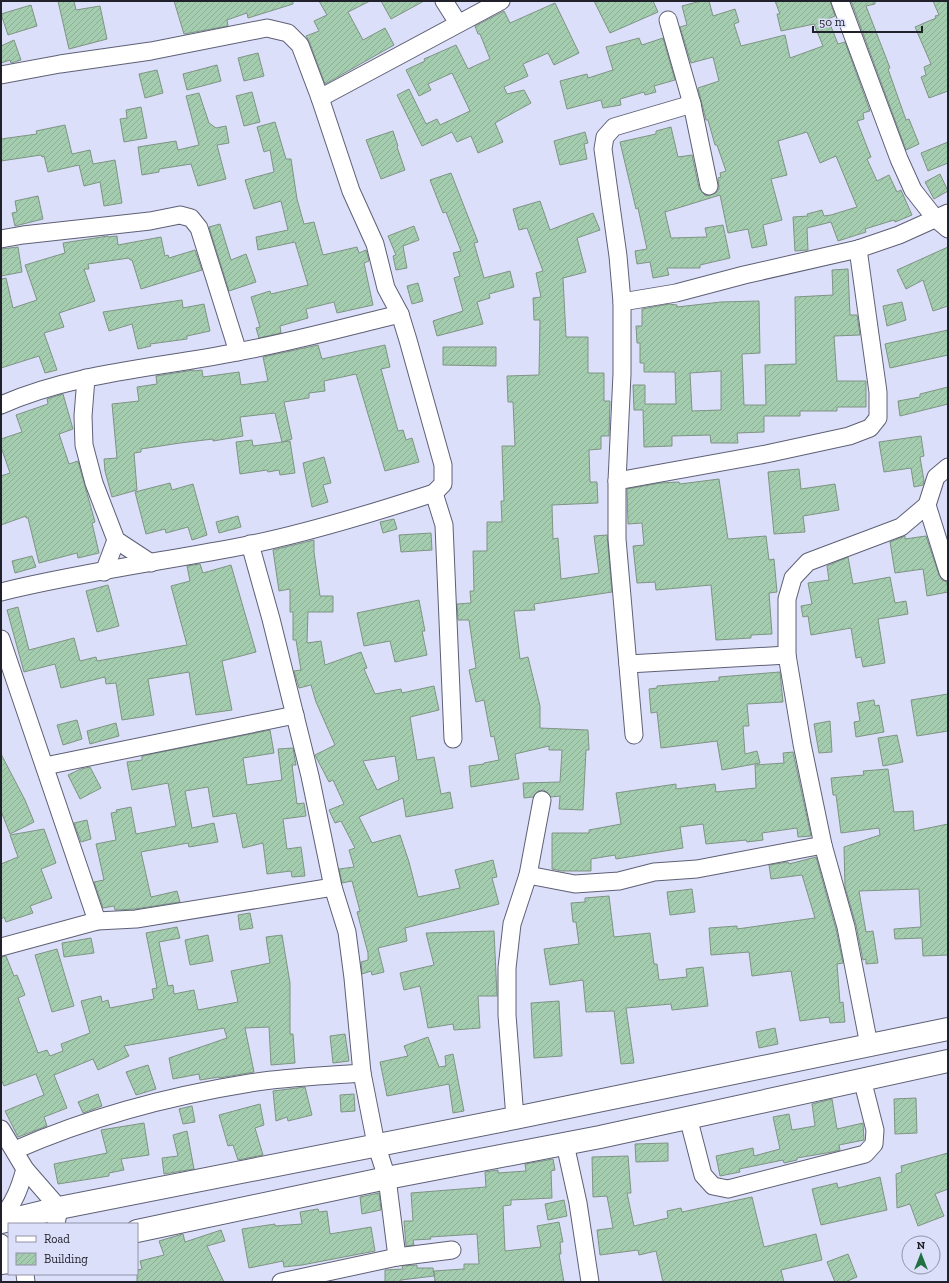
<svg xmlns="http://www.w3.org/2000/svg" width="949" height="1283" font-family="'Zilla Slab',serif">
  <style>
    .building { fill: url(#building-hatch); stroke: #7e9484; fill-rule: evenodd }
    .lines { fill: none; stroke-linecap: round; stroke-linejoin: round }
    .minor-casing { stroke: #5e6076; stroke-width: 19 }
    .tertiary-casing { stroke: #5e6076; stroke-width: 24 }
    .minor { stroke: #fff; stroke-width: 17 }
    .tertiary { stroke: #fff; stroke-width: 22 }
  </style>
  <defs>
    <pattern id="building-hatch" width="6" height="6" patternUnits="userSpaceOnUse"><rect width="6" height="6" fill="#a4ccaf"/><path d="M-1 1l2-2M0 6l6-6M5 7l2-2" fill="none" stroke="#8daf97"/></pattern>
  </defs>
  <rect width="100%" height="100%" fill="#dcdff9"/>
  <!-- building -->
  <g class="building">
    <path d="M58,1H74L76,10L100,6L107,39L69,49Z"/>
    <path d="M174,1H293V4L248,18L247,13L227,20L228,26L184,34Z"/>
    <path d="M319,1H370L348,12L363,40L385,28L394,45L325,84L309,41L306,36L319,31L314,21L327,15Z"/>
    <path d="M381,1H424L391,19Z"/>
    <path d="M594,1H653L658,12L610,33Z"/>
    <path d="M701,1H709L713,16L735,9L739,22L734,24L741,46L785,35L790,58L823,46L814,24L781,31L777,14H780L775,1H830L835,16L828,19L838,44L845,42L870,111L863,113L864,119L857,121L871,157L867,159L877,181L889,175L897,192L901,190L912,215L895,222L894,220L865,229L866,232L838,241L831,222L807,228L808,250L795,251L793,217L808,216L807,214L822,210L824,216L831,215L857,207L836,156L820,163L807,132L778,141L787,175L771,179L782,220L763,225L767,245L752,248L748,229L728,233L720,195L665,212L671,238L707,237L705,228L723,225L730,258L700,265V268H667L669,275L653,278L650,262L637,264L635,251L647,249L638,208L636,209L620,142L656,134V131L671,127L678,157L692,155L699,188L706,196L716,193L719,189L718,178L721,177L720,173L726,171L717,145H715L708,120H706L698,88L719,81L713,57L691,63L680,27L687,25L682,6Z"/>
    <path d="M851,1H875V4L866,6L890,68L888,69L906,120L909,119L919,144L906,150Z"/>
    <path d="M933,1H948V91L929,98L921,77L926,75L924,67L931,64L915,27L936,18L935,16L939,15Z"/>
    <path d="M555,3L579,53L554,65L548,53L523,64L528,76L504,87L507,94L524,90L531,103L495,123L503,142L478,153L471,136L457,142L452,132L422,146L397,95L409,89L426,124L437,119L440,125L470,111L452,73L428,84L431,90L419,96L406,70L425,61L424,59L456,45L468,69L490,59L480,34H478L475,26L504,11L510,23Z"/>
    <path d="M31,5L37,26L8,35L1,14Z"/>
    <path d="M639,38L642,45L663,38L675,80L654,86L656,92L645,95L644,92L620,99L621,105L603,108L601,100L567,109L560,81L587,74L588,78L613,70L606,47Z"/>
    <path d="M14,40L21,60L11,63L10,60L1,63V46Z"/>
    <path d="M258,53L264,76L244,81L238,58Z"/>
    <path d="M217,65L221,81L187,90L183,74Z"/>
    <path d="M157,70L163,93L145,98L139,74Z"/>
    <path d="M252,92L260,122L244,126L236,96Z"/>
    <path d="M199,93L209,123L216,128L226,126L229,143L217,145L226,179L198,186L191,164L159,169V172L142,175L138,147L176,141L178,150L199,145L186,96Z"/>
    <path d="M141,107L147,138L124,142L120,119L127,118L126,110Z"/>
    <path d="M275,122L286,159H291L297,199L304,224L314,222L323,255L357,247L359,253L366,250L369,261L364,263L373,305L337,313L334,302L306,309L308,318L280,326L281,333L259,338L256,328L260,327L251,297L270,291L271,294L308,285L295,242L258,250L256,237L288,230L281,201L254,209L245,180L274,172L270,150L264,152L257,127Z"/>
    <path d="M65,125L72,154L90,150L93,164L115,160L122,203L104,206L100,182L84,186L79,165L48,172L44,156L42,157L41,155L1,161V139L37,134L36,131Z"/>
    <path d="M393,131L398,146L397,147L405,170L381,179L366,140Z"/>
    <path d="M585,132L588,143L584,144L587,159L560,165L554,141Z"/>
    <path d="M948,142V163L928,171L921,153Z"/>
    <path d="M451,173L478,242L474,243L484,278L510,271L514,287L489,294L490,298L477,302L483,324L437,336L433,321L463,311L454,278L460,276L453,253L461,251L446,212L443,213L430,180Z"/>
    <path d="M940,174L948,191L934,199L925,182Z"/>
    <path d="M38,196L43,219L15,226L12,213L17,212L15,201Z"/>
    <path d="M540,201L550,230L593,213L600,230L577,238L586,272L563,278L566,337H588V373H604V401H610L609,436H601V449L589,450L590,482H597L598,503L552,505L553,539L558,538L561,579L599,573L594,536L607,535L612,592L534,604L535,610L514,611L520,659L528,657L540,706V728L588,730L589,750H586L583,810L559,809L560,796L551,797L544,790L538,791L533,797L524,798L523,783L560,782L562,750H549V746L515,754L519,779L471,787L469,766L484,764V763L499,760L494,736L491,737L484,700L476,702L469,670L476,668L469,620H458L457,604L471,603L470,591H474L473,551H487V522H502L501,501H504L502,446H515L513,402H508L507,376L539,375L540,320H534L533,298L541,297L536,273L543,271L527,228L519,230L513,209Z"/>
    <path d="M220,224L231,260L246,254L256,282L229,291L209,227Z"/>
    <path d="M414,226L419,240L403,246L407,268L396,270L393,256L396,255L388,236Z"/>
    <path d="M108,236V237L117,236L118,245L161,237L165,256L168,255L169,258L195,250L202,270L141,289L132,260H130L129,258L88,264L89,269H84L95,301L59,313L64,327L44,333L57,370L45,373L39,356L1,368V279L6,278L13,308L37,300L25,265L65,253L63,243Z"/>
    <path d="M18,247L22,272L1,276V249Z"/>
    <path d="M948,247V306L933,311L923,280L906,289L897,270Z"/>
    <path d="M848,269L850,315H857L860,335L834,336L837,381H866V407H837V411H800V416H764V432L737,433L738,443H711L710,435L672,436V446L644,447L643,410H634L633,385H645V404H676L675,372H644V363H640V343H637L636,326H642V309L669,304L677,305V307L721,302L759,301L760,353L742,354L744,405H766L765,365L796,364L795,297L833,295L832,270ZM721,371V410L692,411L690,373Z"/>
    <path d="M418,283L423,301L412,304L407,286Z"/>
    <path d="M182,300L183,308L204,304L210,331L187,336V339L150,344L151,346L138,349L132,324L109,331L103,312Z"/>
    <path d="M902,302L906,320L887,326L883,306Z"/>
    <path d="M948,330V355L890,368L885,344Z"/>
    <path d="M318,345L322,359L385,345L390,367L381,369L398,431L403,430L406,440L412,438L419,462L385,471L356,374L324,381L325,391L309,393V398L284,402L292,439L282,442L275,413L240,417L243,436L213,441V439L180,443L141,449V452L134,453L137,490L112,497L105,471L104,459L117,458L112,404L139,401L137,387L157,384L156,376L194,370V371L202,370L203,377L239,372L241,385L268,381L263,357Z"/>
    <path d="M443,347H496V366L443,365Z"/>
    <path d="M948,387V404L900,416L898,401L920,397V394Z"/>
    <path d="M63,394L73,429L59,434L69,464L78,461L95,522L92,523L99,553L78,558L77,553L39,563L28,518H26V516L1,525V476L10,473L1,447V439L22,432L16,415L48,404L47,399Z"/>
    <path d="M921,436L924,456L920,457L924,481L923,485L914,487L911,468L884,472L879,442Z"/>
    <path d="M252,440L253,446L290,441L295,473L280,475L279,470L268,472L267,470L240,474L236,442Z"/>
    <path d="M324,457L331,483L323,485L328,502L312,507L303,463Z"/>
    <path d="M799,469L801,489L835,484L839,510L803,516L805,532L774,534L768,472Z"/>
    <path d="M719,479L728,539L766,536L769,560L774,559L777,592L769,593L772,634L751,635V638L716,640L711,585L656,590L655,582L637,583L633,546L644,545L642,523L628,524L627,489L660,483L679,482L680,484Z"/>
    <path d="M170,483L172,490L193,484L207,535L192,540L188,527L166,533L165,529L146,534L135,492Z"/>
    <path d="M238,516L241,527L219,533L216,522Z"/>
    <path d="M394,519L397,529L383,533L380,522Z"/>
    <path d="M431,533L432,550L401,552L399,535Z"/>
    <path d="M905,536V539L926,536L939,575L942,580L947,582L948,592L927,596L923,569L895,573L890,542Z"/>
    <path d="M314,540V552L320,596H333V612H308L307,643L321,641L325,665L361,652L367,668L364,669L375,694L401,689L402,693L434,686L439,710L410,717L417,760L434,757L441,794L450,792L453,808L406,817L403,798L359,817L372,843L400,835L409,862L418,897L460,888L455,870L493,860L497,877L492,878L499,904L405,928L407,941L378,948L384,972L372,975L371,971L362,974L361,962L368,960V953L357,912L360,911L352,881L342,883L339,869L354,867L349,850L355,848L341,821L335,823L329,810L344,804L333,780L329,782L315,755L335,745L316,702L311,685L299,688L294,671L301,670L296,640H293V612H290V589L279,591L273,550ZM395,756L399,780L377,790L363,761Z"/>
    <path d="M32,556L36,567L15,573L12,561Z"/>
    <path d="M848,557L853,584L890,577L895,603L906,601L908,614L878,619L885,663L863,667L861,657L856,658L851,628L811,635L808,616L803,617L801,606L812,604L808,583L829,580L827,566Z"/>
    <path d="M200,564L203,573L231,565L256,652L222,661L232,710L196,715L189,672L148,679L154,715L122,720L116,683L106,684L105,677L61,688L55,664L24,672L7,610L18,607L29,650L74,638L80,661L96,657L97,661L187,645L171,586L190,581L187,566Z"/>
    <path d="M108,585L119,626L97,632L86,591Z"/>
    <path d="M419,600L425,631H422L427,655L395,662L390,641L364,646L357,613Z"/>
    <path d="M780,672L783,702L747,704L749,726H743L745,754L757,751L760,763L722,770L717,741L661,748L657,712L651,713L649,689L657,688V686L719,681V677Z"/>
    <path d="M948,694V731L917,736L911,700Z"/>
    <path d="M874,700L875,706L879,705L884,732L856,737L854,722L860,721L857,703Z"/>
    <path d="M77,720L82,739L63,745L57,725Z"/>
    <path d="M830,721L832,752L819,753L814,724Z"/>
    <path d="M116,723L119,736L90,744L87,731Z"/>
    <path d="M270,730L274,753L243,758L247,785L282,780L278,749L293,748L296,765H292L297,804L304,803L306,816L283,819L287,849L301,847L305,876L292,877L291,871L267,874L263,843L243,848L236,813L213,817L208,787L185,791L192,828L214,823L218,842L189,847L188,843L141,852L151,897L177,891L180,902L135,909L115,910L114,906L103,908L94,882L104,880L96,844L116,840L111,813L117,812L116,810L131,807L136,834L176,826L168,783L132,790L127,762L142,760V756Z"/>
    <path d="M897,735L903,762L883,766L878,738Z"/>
    <path d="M793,752L811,836L798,837L797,828L762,833L763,840L747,842L746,840L706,844L703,824L680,827L683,848L616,859L615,855L591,859V871H562L552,869V833H589V830L621,824L616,793L676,784V789L715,784L716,792L756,788L755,765L784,763L783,753Z"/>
    <path d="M1,754L25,800L34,822L10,834L1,811Z"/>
    <path d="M90,767L101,788L80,799L68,775L81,769Z"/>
    <path d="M888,769L894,812L913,811L914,831L948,824V955L923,956L922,938L895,939L894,929L921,927L919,889L859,891L866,932L873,931L878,963L866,964V959L863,960L856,925L845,887L844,847L880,835L879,828L841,833L836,795H833L831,778L864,775L863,771Z"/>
    <path d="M87,820L91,839L81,842L74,823Z"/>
    <path d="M44,829L56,863L41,869L52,898L30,906L33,913L6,922L4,917L1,919V864L18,857L10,835Z"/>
    <path d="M816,857L836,929L843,963L837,964L840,1003L843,1002L845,1022L830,1023L829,1017L800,1021L791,971L752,976L749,952L711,955L709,928L737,926V929L815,918L802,875L771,879L769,865L788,862L789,864Z"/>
    <path d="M692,889L695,912L670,915L667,892Z"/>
    <path d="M609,896L614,937L650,933L654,964H657L659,980L687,977L686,969L703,967L708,1006L672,1010L671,1004L626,1008L634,1063L621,1064L614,1011L586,1012L583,980L550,985L544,949L579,944L576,922H573L571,903L585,902V898Z"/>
    <path d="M250,913L253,928L240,930L238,915Z"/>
    <path d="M177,927L180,938L159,942L168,986L173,985L174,994L194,990L198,1010L238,1002L231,971L270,963L266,937L282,935L290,983V1034H293L295,1063L271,1065L269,1027L245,1028L254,1072L219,1078V1077L200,1080L199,1074L173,1079L169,1058L227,1038L224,1028L124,1046L129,1056L98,1070L93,1059L54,1075L67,1108L44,1117L47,1126L18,1137L5,1111L44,1095L36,1074L4,1086L1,1079V957L6,956L14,976L17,975L25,995L18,998L38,1053L47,1050L50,1056L63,1051L61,1044L90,1033L81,1001L101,996L102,1002L108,1000L110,1008L154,999L152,989L157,988L146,933Z"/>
    <path d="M494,931L497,996H478L480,1028L454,1030L453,1024L428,1028L420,986L404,990L400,973L434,965L426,933Z"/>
    <path d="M208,935L213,961L190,965L185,940Z"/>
    <path d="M91,938L94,953L64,957L62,943Z"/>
    <path d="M57,949L74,1006L52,1012L35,955Z"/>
    <path d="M559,1001L562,1056L534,1058L531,1003Z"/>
    <path d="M775,1028L778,1044L759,1048L756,1032Z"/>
    <path d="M345,1034L349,1061L333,1063L330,1036Z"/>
    <path d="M428,1037L439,1067L446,1066L445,1056L453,1054L464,1111L453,1113L449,1084L387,1096L380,1062L408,1056L404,1046Z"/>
    <path d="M148,1065L156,1089L136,1095L126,1072Z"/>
    <path d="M305,1087L312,1115L288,1121L287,1117L276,1121L273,1091Z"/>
    <path d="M98,1094L102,1106L83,1113L78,1102Z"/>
    <path d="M354,1094L355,1111L341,1112L340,1095Z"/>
    <path d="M916,1098L917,1133L895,1134L894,1099Z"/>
    <path d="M832,1099L837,1129L863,1123L864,1140L839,1145L840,1150L832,1152L797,1158V1160L784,1163L783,1160L739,1169L740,1172L720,1176L716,1156L753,1148L754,1156L780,1149L773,1117L789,1114L792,1130L815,1126L812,1104Z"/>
    <path d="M260,1104L264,1125L255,1128L263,1155L238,1160L233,1145L228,1146L219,1115Z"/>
    <path d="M192,1106L195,1122L183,1124L179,1109Z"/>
    <path d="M144,1123L149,1155L121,1159L124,1170L109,1173V1176L58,1184L54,1164L107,1153L101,1130Z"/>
    <path d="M187,1131L194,1169L164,1174L162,1158L178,1156L173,1135Z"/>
    <path d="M668,1143V1161L636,1162L635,1144Z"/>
    <path d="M948,1153V1189L935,1194L944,1216L918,1226L910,1204L897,1208L896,1174L902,1172L901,1166Z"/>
    <path d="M628,1156L631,1193H627L634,1226L668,1218L667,1211L681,1208L682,1212L752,1197L764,1247L816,1234L822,1260L781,1270L784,1282H663L656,1251L639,1255L638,1250L600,1255L597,1230L613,1228L607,1196L593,1197L592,1157Z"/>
    <path d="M553,1159L555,1170L551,1171L552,1198L511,1200V1205L503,1206L505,1251L541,1247L537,1226L559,1222L563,1242H560L561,1254H559L564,1282H435L434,1271L464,1269V1264H479L477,1234L430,1237L431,1239L413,1240L414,1245L406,1246L404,1221H413L411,1193L486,1187L485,1172L498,1170V1173L526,1171L525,1164Z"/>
    <path d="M880,1177L887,1210L821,1225L812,1189L837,1183L838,1188Z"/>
    <path d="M379,1193L381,1210L362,1214L360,1197Z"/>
    <path d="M564,1200L567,1216L548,1220L545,1204Z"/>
    <path d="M318,1209L319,1212L327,1211L330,1234L371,1227L375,1251L302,1265L284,1267L283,1261L249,1268L242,1229L275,1224V1226L302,1224L300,1212Z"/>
    <path d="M221,1230L225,1241L207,1246L224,1282H137V1270L142,1269L140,1261L164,1255L159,1241L183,1234L185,1242Z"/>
    <path d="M848,1254L857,1277L845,1282H835L827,1262Z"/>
    <path d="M417,1265V1268H433L434,1276L401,1280V1282H385V1270L403,1269L402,1266Z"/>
  </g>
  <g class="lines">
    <!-- minor casing -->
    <g class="minor-casing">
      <g id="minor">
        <path d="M444,1L458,23"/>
        <path d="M840,1L899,159L913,190L935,218L948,229"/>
        <path d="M668,20L692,104"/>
        <path d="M1,75L60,64L151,51L267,28L288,33L300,45L320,98L351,191L375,244L386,288L400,314L408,340L443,465V484L434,493C373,513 311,532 248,545C166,561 82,572 1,592"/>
        <path d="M320,98L501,1"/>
        <path d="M1,239L23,235L150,221L180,215L191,218L199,228L238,352"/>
        <path d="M622,302L676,293L744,275L858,249L899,235L948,213"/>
        <path d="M86,378L83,416L84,445L94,483L116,540L151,563"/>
        <path d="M1,405C75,372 159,368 237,352C292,342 346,327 400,314"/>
        <path d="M617,481L766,454L849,436L870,428L878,418V392L858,249"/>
        <path d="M434,493L444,525L453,739"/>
        <path d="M927,505L948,572"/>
        <path d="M250,544L271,619L310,776L333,887L347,932L353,978L362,1073L376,1144L387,1178L397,1257"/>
        <path d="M104,572L116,540"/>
        <path d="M1,639L97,921"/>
        <path d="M628,664L787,655"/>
        <path d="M634,735L617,539V481L622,374V302L618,256L603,149L605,137L614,127L692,104L709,186"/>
        <path d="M45,766L295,715"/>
        <path d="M528,875L575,884L619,881L654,872L697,869L823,845"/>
        <path d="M1,947L97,921L136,919L333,887"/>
        <path d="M869,1045L846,927L823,845L802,744L787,655V599L793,578L808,562L901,527L927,505L936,477L948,467"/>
        <path d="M688,1117L703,1175L713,1186L728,1189L865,1154L874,1144L875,1130L862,1079"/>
        <path d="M515,1118L507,1015V968L512,924L528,875L542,800"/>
        <path d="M1,1129L25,1169L59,1208L56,1224"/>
        <path d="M565,1144L578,1203L590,1282"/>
        <path d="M15,1150C90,1117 169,1096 250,1083C287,1077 325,1076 362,1073"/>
        <path d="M1,1218C14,1204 20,1187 25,1169"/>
        <path d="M1,1243L9,1254"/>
        <path d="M25,1274L26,1282"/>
        <path d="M281,1282L397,1257L452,1250"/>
      </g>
    </g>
    <!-- tertiary casing -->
    <g class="tertiary-casing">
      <g id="tertiary">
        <path d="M1,1222L59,1208L515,1118L948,1029"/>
        <path d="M137,1231L387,1178L600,1137L948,1061"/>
        <path d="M1,1263L9,1262"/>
      </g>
    </g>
    <!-- minor -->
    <use href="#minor" class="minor"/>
    <!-- tertiary -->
    <use href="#tertiary" class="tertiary"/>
  </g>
  <!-- border -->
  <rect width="949" height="1283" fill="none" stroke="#20212b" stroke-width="4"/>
  <!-- legend -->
  <rect x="8" y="1223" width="130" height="52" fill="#dcdff9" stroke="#9193a7"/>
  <rect x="16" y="1236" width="20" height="6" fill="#ffffff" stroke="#9193a7"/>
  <text x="44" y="1243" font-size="12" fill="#20212b">Road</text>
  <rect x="16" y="1253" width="20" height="12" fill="url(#building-hatch)" stroke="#9193a7"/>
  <text x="44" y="1263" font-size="12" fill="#20212b">Building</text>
  <!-- north arrow -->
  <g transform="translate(921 1255)"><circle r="19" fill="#dcdff9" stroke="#9193a7"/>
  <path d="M0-3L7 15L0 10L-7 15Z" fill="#217243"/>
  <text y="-6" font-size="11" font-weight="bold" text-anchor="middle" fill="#20212b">N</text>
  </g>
  <!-- scale -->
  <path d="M813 26v6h109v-6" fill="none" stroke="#20212b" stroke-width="2"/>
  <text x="819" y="26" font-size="12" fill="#20212b" stroke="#dcdff9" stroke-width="3" paint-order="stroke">50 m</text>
</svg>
